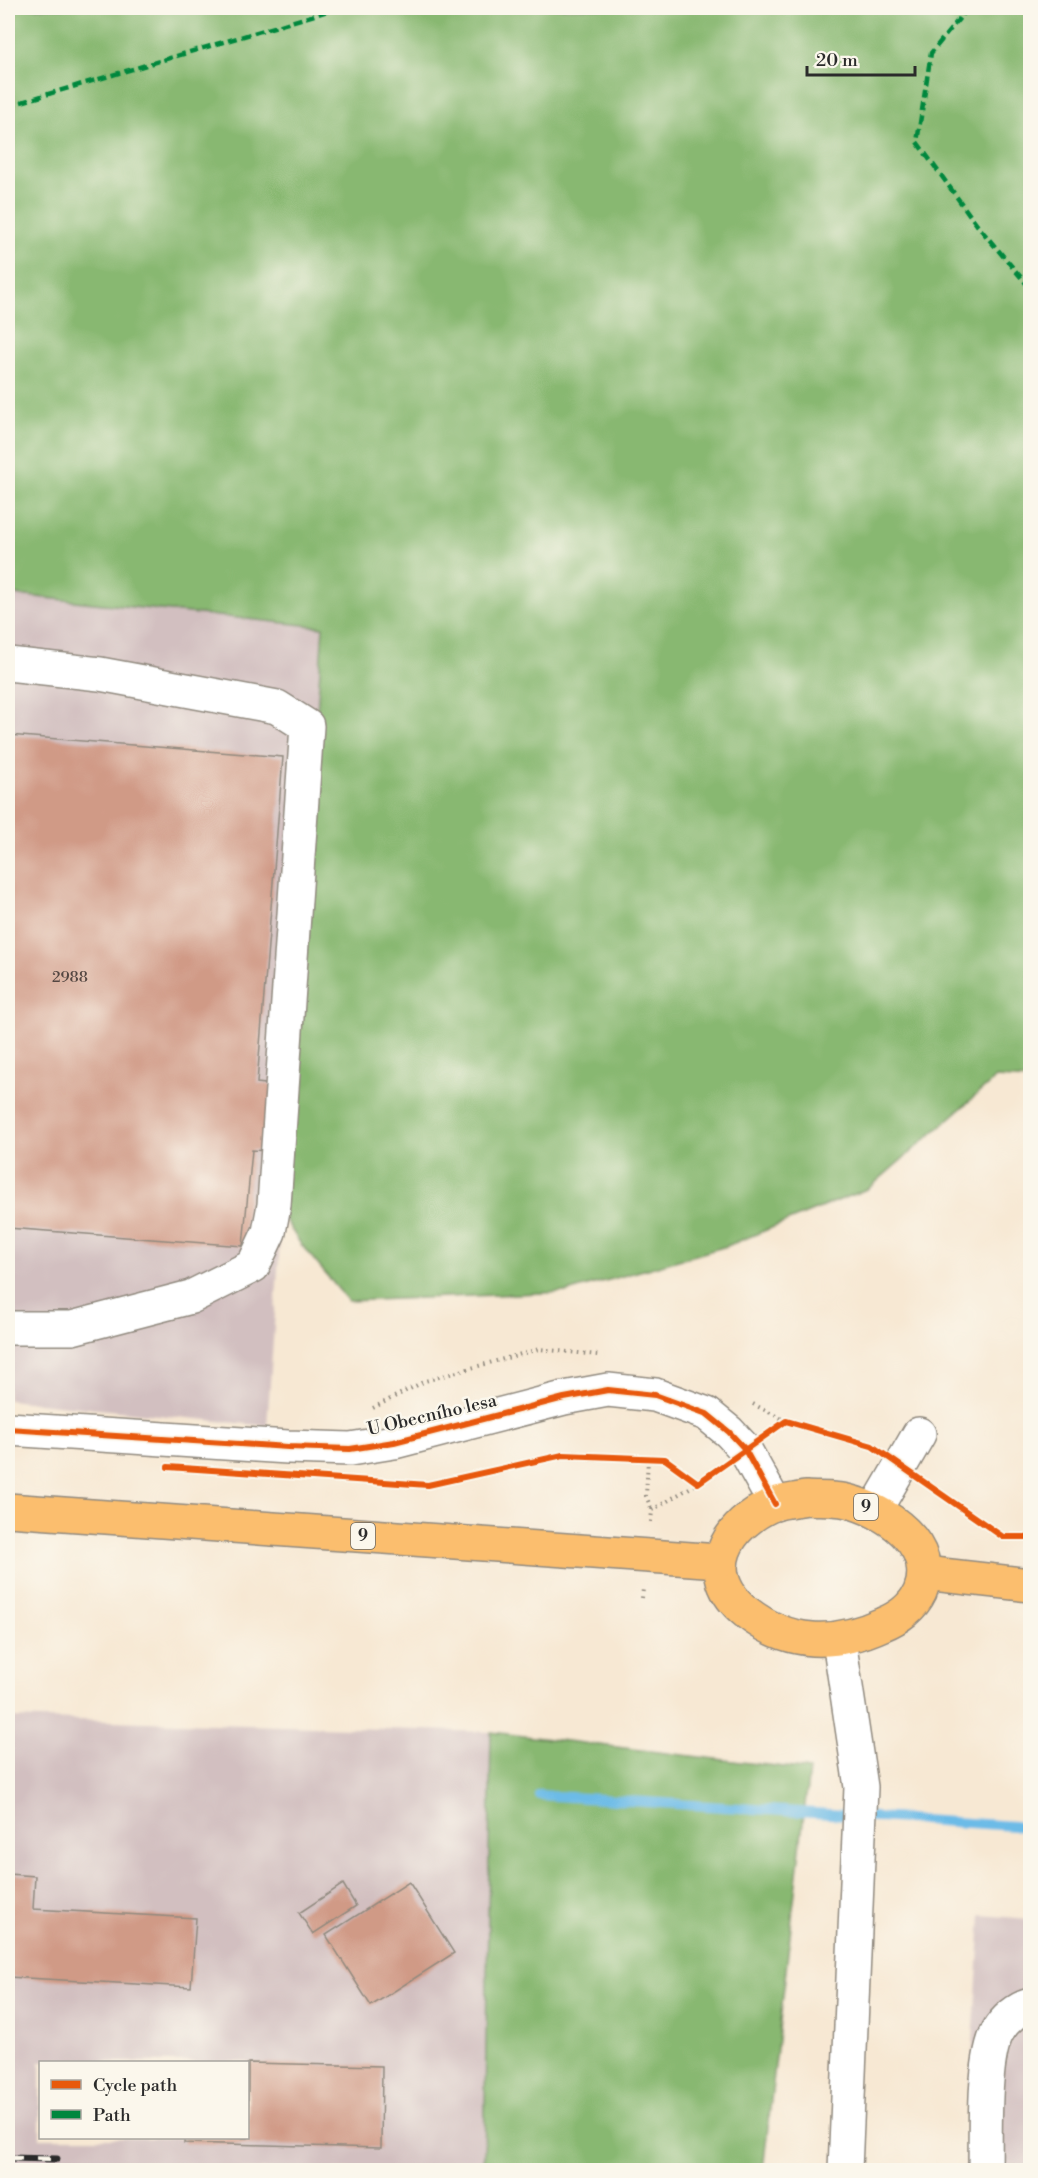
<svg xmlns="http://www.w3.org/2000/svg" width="1038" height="2178" font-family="'Libre Bodoni',serif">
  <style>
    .industrial { fill: #d2bfc0; fill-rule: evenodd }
    .forest { fill: #88b871; stroke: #5a724e; stroke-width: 1.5 }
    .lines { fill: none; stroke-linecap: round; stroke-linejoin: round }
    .stream { stroke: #6cbbe7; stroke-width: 10 }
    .building { fill: #d09a86 }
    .minor-casing { stroke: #918a7f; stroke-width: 36 }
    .major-casing { stroke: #918a7f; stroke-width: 36 }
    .path { stroke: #918a7f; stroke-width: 4; stroke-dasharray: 1.5 4.5; stroke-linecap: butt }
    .minor { stroke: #fff; stroke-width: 33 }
    .major { stroke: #fbbe6e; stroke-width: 33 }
    .rail-casing { stroke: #2b2b2b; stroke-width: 7 }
    .rail { stroke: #fbf7ec; stroke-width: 4.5; stroke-dasharray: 14; stroke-linecap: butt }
    .quiet { stroke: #00873e; stroke-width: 4.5; stroke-dasharray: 9 4.5; stroke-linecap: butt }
    .cycleway-casing { stroke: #fbf7ec; stroke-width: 10 }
    .cycleway { stroke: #e8590c; stroke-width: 6 }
    .labels { text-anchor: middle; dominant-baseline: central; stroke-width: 5; stroke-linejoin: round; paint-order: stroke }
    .number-label { font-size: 15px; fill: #544742 }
    .shield { fill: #fbf7ec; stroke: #696865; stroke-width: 1.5 }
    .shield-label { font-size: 16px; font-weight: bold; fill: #2b2b2b }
    .street-label { font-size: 18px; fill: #2b2b2b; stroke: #fbf7ec }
  </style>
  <rect width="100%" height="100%" fill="#fbf7ec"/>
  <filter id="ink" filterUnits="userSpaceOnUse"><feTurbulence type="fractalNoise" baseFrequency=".0167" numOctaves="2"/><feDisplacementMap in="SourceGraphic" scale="12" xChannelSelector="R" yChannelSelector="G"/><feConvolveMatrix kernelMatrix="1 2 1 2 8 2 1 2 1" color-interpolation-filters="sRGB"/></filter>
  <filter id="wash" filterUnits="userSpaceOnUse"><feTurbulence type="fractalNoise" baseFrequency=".008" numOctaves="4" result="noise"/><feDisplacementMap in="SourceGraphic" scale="24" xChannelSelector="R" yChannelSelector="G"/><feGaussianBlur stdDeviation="1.35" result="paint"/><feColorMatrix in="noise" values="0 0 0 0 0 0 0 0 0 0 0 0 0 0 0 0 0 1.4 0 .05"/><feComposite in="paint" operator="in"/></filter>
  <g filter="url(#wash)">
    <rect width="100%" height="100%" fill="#f7e8d3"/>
    <!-- industrial -->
    <g class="industrial">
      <path d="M8,594L323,627L267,1426L8,1400Z"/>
      <path d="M8,1718L491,1732L484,2170H8ZM40,2062H248V2138H40Z"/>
      <path d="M981,1915L1030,1919V2170H965Z"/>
    </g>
    <!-- forest -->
    <g class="forest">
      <path d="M8,8H1030V1080L996,1078L869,1188L727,1246L567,1292L348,1301L300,1243L282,1215L323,627L8,594Z"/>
      <path d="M491,1732L809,1770L763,2170H484Z"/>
    </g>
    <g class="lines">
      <!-- stream -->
      <path class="stream" d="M539,1795L1030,1827"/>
    </g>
    <g id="blocks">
      <!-- building -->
      <g class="building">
        <path d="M8,735L283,757L257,1083L274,1085L268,1151L252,1150L243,1246L8,1228Z"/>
        <path d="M8,1874L35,1876L33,1909L196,1918L191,1987L8,1977Z"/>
        <path d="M409,1882L454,1953L371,2006L326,1935Z"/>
        <path d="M343,1884L356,1906L313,1934L299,1913Z"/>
        <path d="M248,2063L382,2066L381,2148L184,2143V2138H248Z"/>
      </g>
    </g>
  </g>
  <g filter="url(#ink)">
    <use href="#blocks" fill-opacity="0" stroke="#918a7f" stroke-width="1.5"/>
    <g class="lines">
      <!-- minor casing -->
      <g class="minor-casing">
        <g id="minor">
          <path d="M8,664L100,674L277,707L307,726L274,1205L269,1232L253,1266L191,1297L72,1328H8"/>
          <path d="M8,1429L288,1447L350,1449L394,1442L564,1398L608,1390L655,1395L707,1414L729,1432L744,1448L775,1504"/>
          <path d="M875,1510L919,1434"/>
          <path d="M839,1640L861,1787L845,2170"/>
          <path d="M985,2170C986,2135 982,2060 998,2031C1004,2020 1018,2008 1030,2005"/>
        </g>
      </g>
      <!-- major casing -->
      <g class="major-casing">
        <g id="major">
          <path d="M806,1498C819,1499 834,1498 847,1501C885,1510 939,1545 920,1592C913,1607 898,1618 883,1624C835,1646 789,1646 746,1612C698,1573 726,1524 774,1504C784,1501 796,1500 806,1498Z"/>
          <path d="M8,1510L719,1561"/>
          <path d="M924,1573L1030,1585"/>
        </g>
      </g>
      <!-- path -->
      <g class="path">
        <path d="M753,1404L786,1421"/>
        <path d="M373,1408L425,1381L539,1349L598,1355"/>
        <path d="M648,1459L646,1496L652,1510"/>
        <path d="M651,1522L652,1510L698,1483"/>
        <path d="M642,1598L643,1589"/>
      </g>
      <!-- minor -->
      <use href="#minor" class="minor"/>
      <!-- major -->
      <use href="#major" class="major"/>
      <!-- rail casing -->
      <g class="rail-casing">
        <path id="rail" d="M8,2158L57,2159"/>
      </g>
      <!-- rail -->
      <use href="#rail" class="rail"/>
      <!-- quiet -->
      <g class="quiet">
        <path d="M968,8L931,53L917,142L977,225L1030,288"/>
        <path d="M8,106L338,8"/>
      </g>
      <!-- cycleway casing -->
      <g class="cycleway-casing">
        <g id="cycleway">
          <path d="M8,1429L288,1447L350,1449L394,1442L564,1398L608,1390L655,1395L707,1414L729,1432L744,1448L775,1504"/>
          <path d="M168,1467L428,1485L563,1455L665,1459L698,1483L786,1421L872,1446L1003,1537H1030"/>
        </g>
      </g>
      <!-- cycleway -->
      <use href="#cycleway" class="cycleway"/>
    </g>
  </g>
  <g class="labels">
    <!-- number labels -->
    <g class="number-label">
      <text x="70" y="977">2988</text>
    </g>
    <!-- shield labels -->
    <g class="shield">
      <rect x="854" y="1494" width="24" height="26" rx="4.5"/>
      <rect x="351" y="1523" width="24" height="26" rx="4.5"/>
    </g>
    <g class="shield-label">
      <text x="866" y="1507">9</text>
      <text x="363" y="1536">9</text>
    </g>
    <!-- street labels -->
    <g class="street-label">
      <text transform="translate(432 1415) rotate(-13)">U Obecního lesa</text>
    </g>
  </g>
  <!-- margin -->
  <rect width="1038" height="2178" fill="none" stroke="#fbf7ec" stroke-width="30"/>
  <!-- legend -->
  <rect x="39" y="2061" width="210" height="78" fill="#fbf7ec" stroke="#a8a59f" stroke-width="1.5"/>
  <rect x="51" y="2080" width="30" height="9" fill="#e8590c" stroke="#a8a59f" stroke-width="1.5"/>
  <text x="93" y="2091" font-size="18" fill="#2b2b2b">Cycle path</text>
  <rect x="51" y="2110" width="30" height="9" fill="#00873e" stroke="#a8a59f" stroke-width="1.5"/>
  <text x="93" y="2121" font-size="18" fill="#2b2b2b">Path</text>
  <!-- scale -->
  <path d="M807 66v9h108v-9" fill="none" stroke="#2b2b2b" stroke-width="3"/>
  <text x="816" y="66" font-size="18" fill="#2b2b2b" stroke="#fbf7ec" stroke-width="4.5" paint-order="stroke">20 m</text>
</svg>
